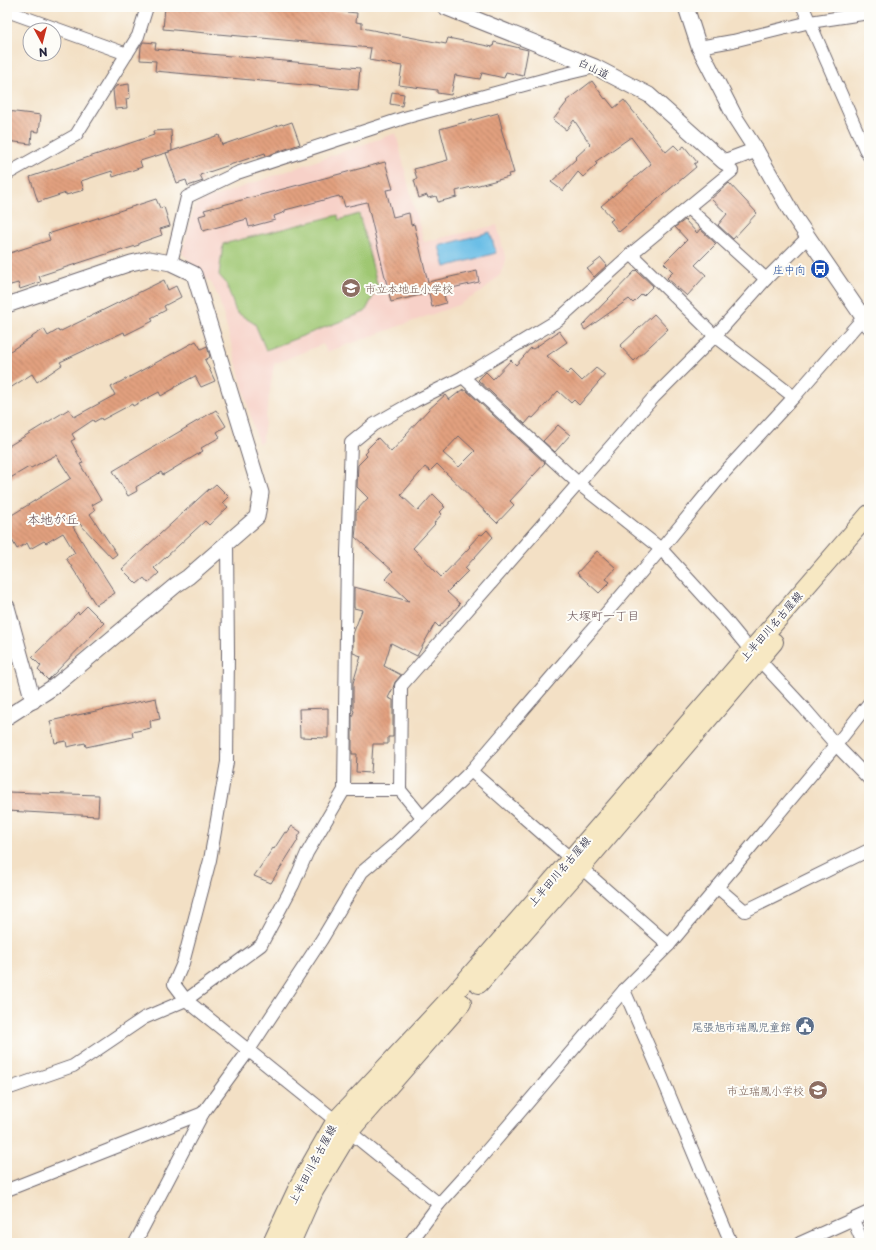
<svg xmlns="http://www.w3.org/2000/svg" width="876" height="1250" font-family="'Playpen Sans','Klee One',sans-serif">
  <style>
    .built { fill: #f7d1c8 }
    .pitch { fill: #9fc772; stroke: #607456 }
    .water { fill: #69bde6; stroke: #467090 }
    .building { fill: url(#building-back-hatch); fill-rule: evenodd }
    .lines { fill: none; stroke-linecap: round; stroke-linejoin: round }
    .minor-casing { stroke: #6b646b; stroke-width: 14 }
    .tertiary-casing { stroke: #6b646b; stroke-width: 17 }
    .secondary-casing { stroke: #6b646b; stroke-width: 20 }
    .minor { stroke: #fff; stroke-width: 12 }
    .tertiary { stroke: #fff; stroke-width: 15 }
    .secondary { stroke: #f7e8c3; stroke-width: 18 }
    .labels { text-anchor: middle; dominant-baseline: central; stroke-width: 4; stroke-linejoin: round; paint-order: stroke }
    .street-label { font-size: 11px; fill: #22223b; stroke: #fdfcf7 }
    .transit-label { font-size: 11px; fill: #164399; stroke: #fdfcf7; text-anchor: end }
    .education-label { font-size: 11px; fill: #785e54; stroke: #fdfcf7; text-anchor: start }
    .service-label { font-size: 11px; fill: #4e5e75; stroke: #fdfcf7; text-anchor: end }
    .neighbourhood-label { font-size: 12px; fill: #654e53; stroke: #fdfcf7 }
    .quarter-label { font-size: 13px; fill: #654e53; stroke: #fdfcf7 }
  </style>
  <defs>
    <pattern id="building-back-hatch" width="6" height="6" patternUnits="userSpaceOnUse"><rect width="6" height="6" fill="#e2a07f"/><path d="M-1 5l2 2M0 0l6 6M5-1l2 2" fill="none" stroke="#b78269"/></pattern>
  </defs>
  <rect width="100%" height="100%" fill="#fdfcf7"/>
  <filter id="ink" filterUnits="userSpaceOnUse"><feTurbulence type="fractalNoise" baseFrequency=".025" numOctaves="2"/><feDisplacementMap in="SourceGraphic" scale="8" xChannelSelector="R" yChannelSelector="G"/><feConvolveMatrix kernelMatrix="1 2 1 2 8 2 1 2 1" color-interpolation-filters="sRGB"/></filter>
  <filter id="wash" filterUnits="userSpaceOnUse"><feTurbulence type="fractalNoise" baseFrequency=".012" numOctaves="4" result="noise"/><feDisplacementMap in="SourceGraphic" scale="16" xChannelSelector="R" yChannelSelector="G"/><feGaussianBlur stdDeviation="0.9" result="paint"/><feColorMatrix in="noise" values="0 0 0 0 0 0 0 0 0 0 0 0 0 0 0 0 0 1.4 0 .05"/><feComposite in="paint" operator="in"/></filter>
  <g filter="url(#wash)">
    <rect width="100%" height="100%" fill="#f3e0c5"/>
    <!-- built -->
    <path class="built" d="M396,133L413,204L424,242L497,225L506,260L500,275L483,291L458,305L327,352L323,344L274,364L262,442L258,443L219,299L212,284L192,264L182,253L194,208L199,202Z"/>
    <!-- pitch -->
    <path class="pitch" d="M359,214L378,287L365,312L266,350L255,324L236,312L226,283L219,275L223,244L338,215L339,220Z"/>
    <!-- water -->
    <path class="water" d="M490,232L496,253L445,267L439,246Z"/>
    <g id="blocks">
      <!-- building -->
      <g class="building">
        <path d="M165,7H298L357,13L356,22L362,23V28L446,44L448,38L493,47L494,42L528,50L523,76L506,72L504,78L482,73L480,79L455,75L451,95L437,93V90L399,85L402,66L369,60L371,48L163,29Z"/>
        <path d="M143,42L156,43L155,49L360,68L358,90L155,71L156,61L140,60L141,46Z"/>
        <path d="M592,81L605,99L606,98L614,108L624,100L666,152L674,145L679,150L684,146L697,162L694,164L696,167L619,232L610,221L613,219L601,206L651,164L631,137L595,162L597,164L583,177L578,172L563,191L551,182L576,159L575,158L590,144L574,120L566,130L553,120L567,102L566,101Z"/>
        <path d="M129,84L130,98L126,99L127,108L115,109L113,90L116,86Z"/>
        <path d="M392,92L404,94L402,106L390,104Z"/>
        <path d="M7,111L41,115L39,132L32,131L31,144L7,141Z"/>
        <path d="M498,113L502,128H501L514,173L508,174L509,177L456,191L457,197L438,202L436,196L428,198L427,195L419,198L414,180L417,179L414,169L448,160L440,129Z"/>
        <path d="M292,122L300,144L266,156L265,153L200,175L203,181L188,186L186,180L177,183L166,153L219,135L222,145L282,124L283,125Z"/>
        <path d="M171,130L172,151L140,161L142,167L113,177L112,171L81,181L84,190L66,195V193L38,202L30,177L154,135L153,131Z"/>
        <path d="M385,162L393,189L386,190L393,217L409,213L411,225L414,224L428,282L477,271L479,282L443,290L446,303L432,307L429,293L391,302L367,202L345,207L342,197L340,198L339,196L285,210V212L274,216L275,220L249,227L247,219L203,231L199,216L206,214L204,210Z"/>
        <path d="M729,183L757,213L733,239L718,225L727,214L711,199Z"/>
        <path d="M156,199L160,208L164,207L170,226L160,229L162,235L139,243V245L123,250L122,249L39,276L41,282L20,289L18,283L7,286V254L50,240L48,234Z"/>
        <path d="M685,220L697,233L700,229L716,244L695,265L706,275L687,296L667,278L673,272L664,263L687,240L675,227Z"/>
        <path d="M601,258L607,265L594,277L587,269Z"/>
        <path d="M636,270L653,286L643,296L642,294L633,303L629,299L585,330L582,326Z"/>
        <path d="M164,280L168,290L176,286L181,297L164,306L166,310L151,318L153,321L125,335L124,332L60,362L62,365L37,382L32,374L7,390V353L44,329L48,336L58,330L59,332Z"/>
        <path d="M654,314L668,329L634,361L620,346Z"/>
        <path d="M559,331L567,342L547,356L567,374L571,370L582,381L596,368L605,375L579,405L574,400L571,403L558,391L533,418L531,417L525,424L478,380L486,372L493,379L511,360L516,365L531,348L533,349Z"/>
        <path d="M196,341L201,349L207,346L210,357L205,360L215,381L201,387L195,376L175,387V388L161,396L159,392L133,406L132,404L102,420L101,418L94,422L93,420L72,434L75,439L71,441L83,463L80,464L101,500L92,505L95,510L90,514L117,554L112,558L79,523L73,527L115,593L96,605L66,558L75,553L63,533L46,543L44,541L30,549L27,543L17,549L7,531V518L71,478L56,455L31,468L29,467L7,480V447L69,409L74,417L115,395L111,387Z"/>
        <path d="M463,389L464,391L466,390L545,463L510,501L514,505L497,523L437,464L430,471L425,467L401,495L418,511L433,494L444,505L443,506L445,507L440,512L442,514L434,523L435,524L413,548L441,577L470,547L469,546L480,534L482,535L487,530L493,537L465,568L468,571L447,592L460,604L439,627L435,623L417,656L391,643L384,666L401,675L395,682L393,688L388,698L393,700V737H388V744H373L371,773L356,772L357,754H352V717L354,711L353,710V683L361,656L353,653V634L362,610L354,608V587L409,601L386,579L393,571L355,537L356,529V511L368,498L357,487L358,465L367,456L365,454L368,451L367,449L378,438L391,452L407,435L406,434L428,410L445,395L449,400ZM459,436L475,451L459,467L443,453Z"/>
        <path d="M216,410L226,426L217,432L220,437L201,448L203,451L163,475L161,472L136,487L137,491L128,496L113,471Z"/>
        <path d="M558,425L570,435L555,452L543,441Z"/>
        <path d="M216,484L229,497L223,503L228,507L209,525L205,521L154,568L159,573L148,583L144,578L137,584L122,569L209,489V490Z"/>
        <path d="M597,551L616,568L606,579L610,582L599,593L577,573Z"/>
        <path d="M87,606L104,623L48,680L38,670L41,666L32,657L78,612L79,614Z"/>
        <path d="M156,698L160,719L150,721L151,728L132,732L133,737L86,747L85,743L67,747L66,741L55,743L50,721Z"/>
        <path d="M328,708V738L300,737L299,709Z"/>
        <path d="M7,792L99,795L98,816L7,811Z"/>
        <path d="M292,826L301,832L297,839L298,840L271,883L254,876L273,848L274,849L285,832L287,833Z"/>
      </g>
    </g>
  </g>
  <g filter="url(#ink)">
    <use href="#blocks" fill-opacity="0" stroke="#6b646b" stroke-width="1"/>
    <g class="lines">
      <!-- minor casing -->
      <g class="minor-casing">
        <g id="minor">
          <path d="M803,7L865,149L869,156"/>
          <path d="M7,11L127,54"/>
          <path d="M699,47L733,41L810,22L869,13"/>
          <path d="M7,174L76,135L138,36L147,7"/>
          <path d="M688,208L766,279"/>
          <path d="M631,254L715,336L794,397"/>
          <path d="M171,263L187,197L237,173L404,118L557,76L595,67"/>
          <path d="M463,377L579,484L661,549L724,618L751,651L804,708L836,745L869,779"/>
          <path d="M227,544L228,653L227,762L210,860L183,963L174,984L186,1000L439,1204"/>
          <path d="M471,771L669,945"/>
          <path d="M344,790H400"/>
          <path d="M422,817L400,790L401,686L654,397L715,336L766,279L808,237"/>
          <path d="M717,887L745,911L869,850"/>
          <path d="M624,990L661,1075L731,1243"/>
          <path d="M7,1089L73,1066L144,1018L186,1000L261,945L293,885L307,853L344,790L347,554L351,443L373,425L415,401L463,377L558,320L631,254L732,171L724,162"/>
          <path d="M7,1190L203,1113"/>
          <path d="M853,1220L863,1243"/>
          <path d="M135,1243L203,1113L249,1050L322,939L362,872L396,843L471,771L661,549L722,475L794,397L863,318L869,309"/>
          <path d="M410,1243L439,1204L478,1161L624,990L669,945L836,745L869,703"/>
          <path d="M800,1243L869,1212"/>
        </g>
      </g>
      <!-- tertiary casing -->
      <g class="tertiary-casing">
        <g id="tertiary">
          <path d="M445,7L595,67L649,95L724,162L756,150"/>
          <path d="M686,7L699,47L736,119L756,150L793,215L869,326"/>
          <path d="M7,305L131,263L149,259L171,263L194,274L261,493L257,517L188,577L176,585L55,686L7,717"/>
          <path d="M7,607L33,701"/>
        </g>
      </g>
      <!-- secondary casing -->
      <g class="secondary-casing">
        <g id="secondary">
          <path d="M479,984L581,868L774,642"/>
          <path d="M272,1243L299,1185L336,1120L453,995L869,514"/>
          <path d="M291,1243L314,1191L350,1131L462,1003"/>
        </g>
      </g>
      <!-- minor -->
      <use href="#minor" class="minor"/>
      <!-- tertiary -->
      <use href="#tertiary" class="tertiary"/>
      <!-- secondary -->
      <use href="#secondary" class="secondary"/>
    </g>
  </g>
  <!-- icons -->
  <defs>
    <g id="bus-disc" transform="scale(1)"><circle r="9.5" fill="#1a4fb4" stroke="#fdfcf7"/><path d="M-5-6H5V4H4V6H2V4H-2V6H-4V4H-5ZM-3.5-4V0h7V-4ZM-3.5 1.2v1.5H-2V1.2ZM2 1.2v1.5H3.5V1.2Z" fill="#fff"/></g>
    <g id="school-disc" transform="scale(1)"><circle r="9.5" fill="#8d6e63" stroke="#fdfcf7"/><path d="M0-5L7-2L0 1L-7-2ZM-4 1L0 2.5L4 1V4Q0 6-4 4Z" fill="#fff"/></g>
    <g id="civic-disc" transform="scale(1)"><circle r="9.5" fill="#5c6f8a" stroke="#fdfcf7"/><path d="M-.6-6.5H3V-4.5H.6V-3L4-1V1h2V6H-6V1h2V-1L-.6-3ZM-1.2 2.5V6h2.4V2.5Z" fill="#fff"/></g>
  </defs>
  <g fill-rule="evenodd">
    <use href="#bus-disc" x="820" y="269"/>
    <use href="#school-disc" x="351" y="288"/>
    <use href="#civic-disc" x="805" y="1026"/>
    <use href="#school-disc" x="818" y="1090"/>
  </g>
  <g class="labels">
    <!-- street labels -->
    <g class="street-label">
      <text transform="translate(594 68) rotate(25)">白山道</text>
      <text transform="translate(771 626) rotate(-49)">上半田川名古屋線</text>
      <text transform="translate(559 871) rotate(-49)">上半田川名古屋線</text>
      <text transform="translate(312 1164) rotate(-62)">上半田川名古屋線</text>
    </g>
    <!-- transit labels -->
    <g class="transit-label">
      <text x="806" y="269">庄中向</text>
    </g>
    <!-- education labels -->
    <g class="education-label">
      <text x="365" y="288">市立本地丘小学校</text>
      <text x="804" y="1090" text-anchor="end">市立瑞鳳小学校</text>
    </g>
    <!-- service labels -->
    <g class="service-label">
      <text x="791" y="1026">尾張旭市瑞鳳児童館</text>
    </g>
    <!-- neighbourhood labels -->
    <g class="neighbourhood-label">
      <text x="603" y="615">大塚町一丁目</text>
    </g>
    <!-- quarter labels -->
    <g class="quarter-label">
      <text x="53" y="518">本地が丘</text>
    </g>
  </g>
  <!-- margin -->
  <rect width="876" height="1250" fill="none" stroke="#fdfcf7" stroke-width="24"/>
  <!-- north arrow -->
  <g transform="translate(42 42) rotate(173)"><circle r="19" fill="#fdfcf7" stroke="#a5a5ac"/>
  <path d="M0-3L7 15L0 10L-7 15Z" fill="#c8321e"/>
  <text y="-6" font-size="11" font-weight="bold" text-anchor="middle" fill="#22223b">N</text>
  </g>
</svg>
